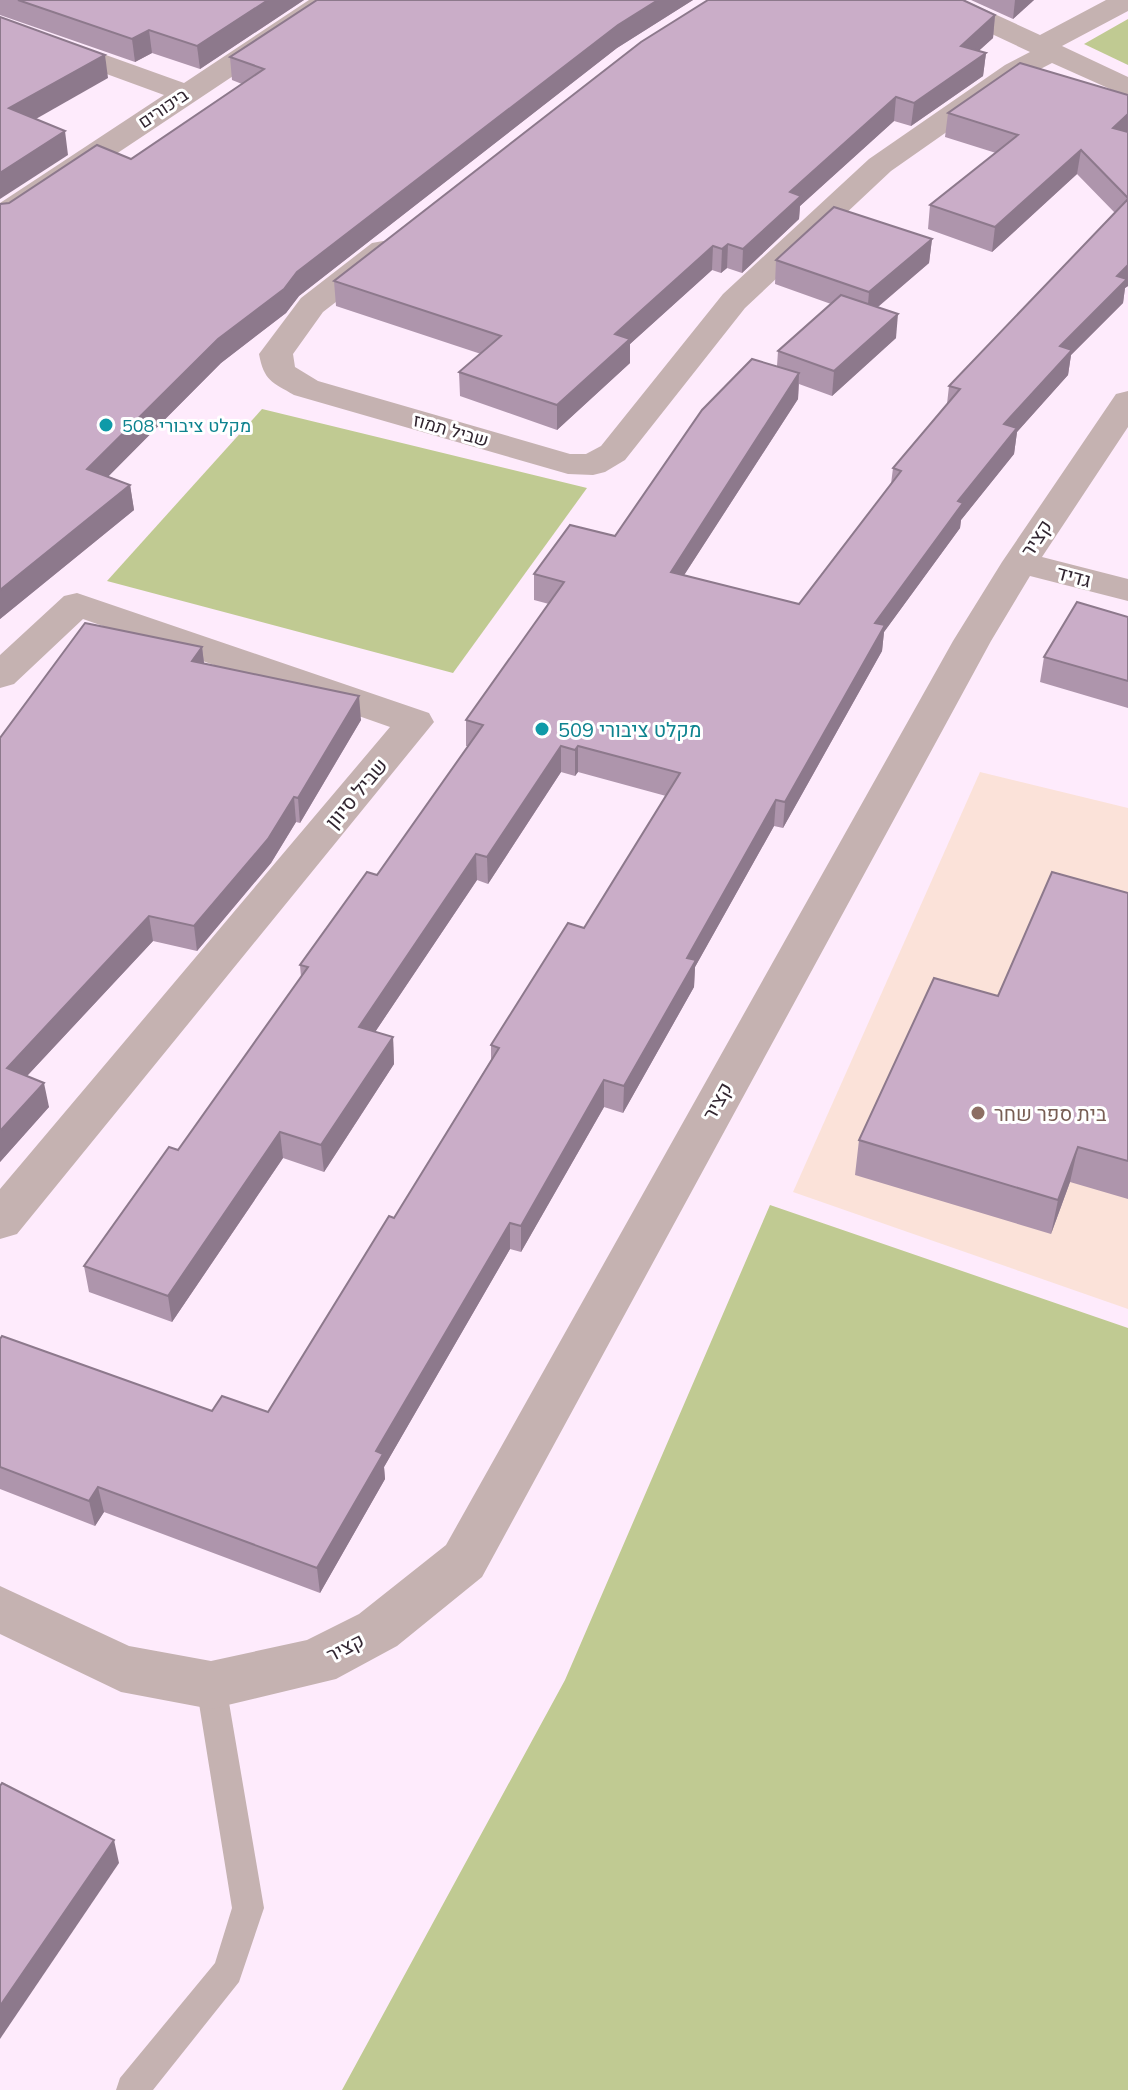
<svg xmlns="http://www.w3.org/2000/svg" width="1128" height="2090" font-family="Mulish,Heebo,sans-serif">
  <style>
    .education { fill: #fbe2d9 }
    .green { fill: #c0ca92 }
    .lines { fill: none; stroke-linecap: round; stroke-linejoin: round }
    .lane { fill: #c5b2b1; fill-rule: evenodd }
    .street { fill: #c5b2b1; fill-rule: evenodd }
    .wall { fill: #ae95ac }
    .shaded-wall { fill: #8d798c }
    .building { fill: #caadc8; stroke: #8d798c; stroke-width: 2 }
    .culture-dot { fill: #0f9aa8; stroke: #fff; stroke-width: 3 }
    .education-dot { fill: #8d6e63; stroke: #fff; stroke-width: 3 }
    .labels { text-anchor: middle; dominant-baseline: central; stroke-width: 6; stroke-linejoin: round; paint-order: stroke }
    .far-street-label { font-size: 18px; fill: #322631; stroke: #fff }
    .far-culture-label { font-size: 18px; fill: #0d838f; stroke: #fff; text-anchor: start }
    .street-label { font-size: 20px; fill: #322631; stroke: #fff }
    .culture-label { font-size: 20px; fill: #0d838f; stroke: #fff; text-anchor: start }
    .education-label { font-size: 20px; fill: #785e54; stroke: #fff; text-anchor: start }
  </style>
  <rect width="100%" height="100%" fill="#feebfc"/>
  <!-- education -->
  <path class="education" d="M980,772L1128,808V1309L793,1192Z"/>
  <!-- green -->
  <g class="green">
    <path d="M1128,19V65L1084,44Z"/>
    <path d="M262,409L587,488L453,673L107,581Z"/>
    <path d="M770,1205L1128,1328V2090H342L565,1680Z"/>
  </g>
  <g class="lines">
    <!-- lane -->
    <path class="lane" d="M211,1672L221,1676L226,1685L264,1908L239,1982L153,2090H116L120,2078L215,1963L232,1908L196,1685L201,1676Z"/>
    <!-- street -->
    <g class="street">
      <path d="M309,0H342L338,6L11,224L0,226V203L164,95L0,35V17L184,83Z"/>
      <path d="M928,0H964L1040,35L1106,0H1128V11L1062,46L1128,77V97L1052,63L1025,77L891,171L745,308L625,460L605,472L593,475L568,474L294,395C272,382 264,381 259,354L301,298L372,243L383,241L394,243L399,250L394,257L323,312L293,354L295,367L318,381L570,454H586L601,446L723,294L869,159L1005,65L1030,52L932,6Z"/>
      <path d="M1128,391V427L1042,557L1128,579V601L1030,576L991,641L482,1577L397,1646L336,1679L211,1709L121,1692L0,1634V1586L129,1646L211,1661L307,1640L359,1614L446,1545L953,641L1002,562L1116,394Z"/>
      <path d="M77,593L429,713L434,722L17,1234L0,1239V1189L390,727L83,619L14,684L0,688V655L64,596Z"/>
    </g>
  </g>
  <!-- wall -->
  <g class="wall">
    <path d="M0,0H304L200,69L152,53L135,62L0,15Z"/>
    <path d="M317,0H693L617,48L299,296L286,313L221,363L108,476L130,485L134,510L0,619V204L9,203L131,159L242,84L232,80L230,57Z"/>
    <path d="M971,0H1034L1013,19Z"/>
    <path d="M995,15L993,38L978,51L986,53L983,76L911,126L894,121L800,206L799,219L742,273L727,268L721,273L712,270L630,344V363L557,430L460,396L459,372L481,354L336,306L334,281Z"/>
    <path d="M1128,95V286L1125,288L1123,303L1071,355L1068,375L1017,432L1014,454L961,520L960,528L884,632L882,651L783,828L774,826L695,967L694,987L623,1113L604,1107L521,1252L510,1249L384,1467L385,1479L320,1593L104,1512L95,1526L0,1489V1339L212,1411L268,1412L394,1218L491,1060V1045L584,928L666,796L578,772L575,776L561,772L488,884L477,880L375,1032L393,1037L394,1064L324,1172L283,1158L172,1322L89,1292L84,1266L178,1150L301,977L300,965L377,875L468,746H466V720L549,604L534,600V574L615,536L777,366L778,351L831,304L775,284L776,260L932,239L929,263L878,307L896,338L832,396L799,384L798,399L684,575L799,604L891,484L893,468L947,404L949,386L1115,213L1077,174L992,252L928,229L930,205L996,153L945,137L948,113Z"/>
    <path d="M1128,617V708L1040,682L1044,657Z"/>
    <path d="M202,647L204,664L361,720L300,823L296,822L271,863L197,951L153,941L27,1076L49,1107L0,1162V738Z"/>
    <path d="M1128,893V1199L1070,1182L1051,1234L855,1175L859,1140L998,996Z"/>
  </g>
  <!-- shaded-wall -->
  <g class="shaded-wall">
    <path d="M268,0H304L200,69L197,46Z"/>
    <path d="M658,0H693L617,48L299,296L286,313L221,363L91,494L87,469L218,339L297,272L618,25Z"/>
    <path d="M1015,0H1034L1013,19Z"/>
    <path d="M995,15L993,38L959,69L961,46Z"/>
    <path d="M149,30L152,53L135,62L132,39Z"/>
    <path d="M986,53L983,76L911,126L914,103Z"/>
    <path d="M105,55L108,78L13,132L9,108Z"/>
    <path d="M896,97L894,121L800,206L799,219L742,273L743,249L790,192Z"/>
    <path d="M1128,114V135L1113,128Z"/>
    <path d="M65,131L68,155L0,199V173Z"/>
    <path d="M1081,150L1077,174L992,252L995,227Z"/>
    <path d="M932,239L929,263L867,316L869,292Z"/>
    <path d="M728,244L727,268L721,273L722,249Z"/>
    <path d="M713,246L712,270L630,344V363L557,430V405L615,334Z"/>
    <path d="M1128,265V286L1125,288L1123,303L1071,355L1068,375L1017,432L1014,454L961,520L960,528L884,632L882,651L783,828L785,802L875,623L958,501L1004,424L1060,346L1117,276Z"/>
    <path d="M898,314L896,338L832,396L834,371Z"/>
    <path d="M799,373L798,399L670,597L671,572Z"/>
    <path d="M130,485L134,510L0,619V590Z"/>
    <path d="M202,647L205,671L192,661Z"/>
    <path d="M359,696L361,720L300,823L298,798Z"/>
    <path d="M561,746V772L488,884L487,857Z"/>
    <path d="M578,746V772L575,776V750Z"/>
    <path d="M294,797L296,822L271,863L197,951L194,926Z"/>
    <path d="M776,800L774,826L695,967L694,987L623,1113L624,1086L687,958Z"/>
    <path d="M476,854L477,880L361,1053L359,1027Z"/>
    <path d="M149,916L153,941L12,1092L7,1068Z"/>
    <path d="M393,1037L394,1064L324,1172L321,1145Z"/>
    <path d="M604,1080V1107L521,1252V1226Z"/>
    <path d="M44,1083L49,1107L0,1162V1131Z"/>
    <path d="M280,1132L283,1158L172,1322L168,1296Z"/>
    <path d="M1078,1147L1070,1182L1051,1234L1058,1200Z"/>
    <path d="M510,1223V1249L384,1467L385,1479L320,1593L317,1568L376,1451Z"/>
    <path d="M98,1487L104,1512L95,1526L89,1501Z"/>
    <path d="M114,1840L119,1863L0,2039V2006Z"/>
  </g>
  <!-- building -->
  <g class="building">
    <path d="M18,0H268L197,46L149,30L132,39Z"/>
    <path d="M317,0H658L618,25L297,272L284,289L218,339L87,469L130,485L0,590V204L9,203L97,145L131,159L264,69L230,57Z"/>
    <path d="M708,0H963L995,15L961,46L986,53L914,103L896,97L790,192L801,196L743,249L728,244L722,249L713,246L615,334L630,339L557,405L459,372L501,336L334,281L641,42Z"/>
    <path d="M0,17L105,55L9,108L65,131L0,173Z"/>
    <path d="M1020,63L1128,95V114L1113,128L1128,132V198L1081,150L995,227L930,205L1018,135L948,113Z"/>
    <path d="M1128,199V265L1117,276L1127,279L1060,346L1072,350L1004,424L1017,428L958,501L963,503L875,623L885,625L785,802L776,800L687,958L696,960L624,1086L604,1080L521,1226L510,1223L376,1451L383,1454L317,1568L98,1487L89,1501L0,1467V1339L2,1336L212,1411L222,1396L268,1412L389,1216L394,1218L499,1048L491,1045L568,923L584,928L680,773L578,746L575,750L561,746L487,857L476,854L359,1027L393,1037L321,1145L280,1132L168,1296L84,1266L169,1147L178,1150L308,967L300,965L367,872L377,875L483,725L466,720L564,582L534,574L570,525L615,536L702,410L752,359L799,373L671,572L799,604L901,471L893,468L960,389L949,386Z"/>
    <path d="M834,207L932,239L869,292L776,260Z"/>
    <path d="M841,295L898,314L834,371L778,351Z"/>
    <path d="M1077,602L1128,617V681L1044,657Z"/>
    <path d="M85,623L202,647L192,661L359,696L298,798L294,797L268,839L194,926L149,916L7,1068L44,1083L0,1131V738Z"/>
    <path d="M1052,872L1128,893V1161L1078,1147L1058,1200L859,1140L934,978L998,996Z"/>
    <path d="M2,1783L114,1840L0,2006V1786Z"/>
  </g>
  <!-- markers -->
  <g class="culture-dot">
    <circle cx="106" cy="425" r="8"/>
    <circle cx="542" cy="729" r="8"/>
  </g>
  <circle class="education-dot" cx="978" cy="1113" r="8"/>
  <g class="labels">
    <!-- far-street labels -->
    <g class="far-street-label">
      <text transform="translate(163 108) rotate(-34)">ביכורים</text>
      <text transform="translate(451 430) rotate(16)">שביל תמוז</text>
    </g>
    <!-- far-culture labels -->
    <g class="far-culture-label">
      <text x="122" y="425">מקלט ציבורי 508</text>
    </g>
    <!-- street labels -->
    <g class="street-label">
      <text transform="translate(1036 538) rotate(-57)">קציר</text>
      <text transform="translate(1074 576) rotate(15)">גדיד</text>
      <text transform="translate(356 793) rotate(-50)">שביל סיוון</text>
      <text transform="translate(717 1101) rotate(-61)">קציר</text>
      <text transform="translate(345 1647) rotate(-27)">קציר</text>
    </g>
    <!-- culture labels -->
    <g class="culture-label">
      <text x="558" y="729">מקלט ציבורי 509</text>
    </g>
    <!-- education labels -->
    <g class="education-label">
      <text x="994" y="1113">בית ספר שחר</text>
    </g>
  </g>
</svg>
